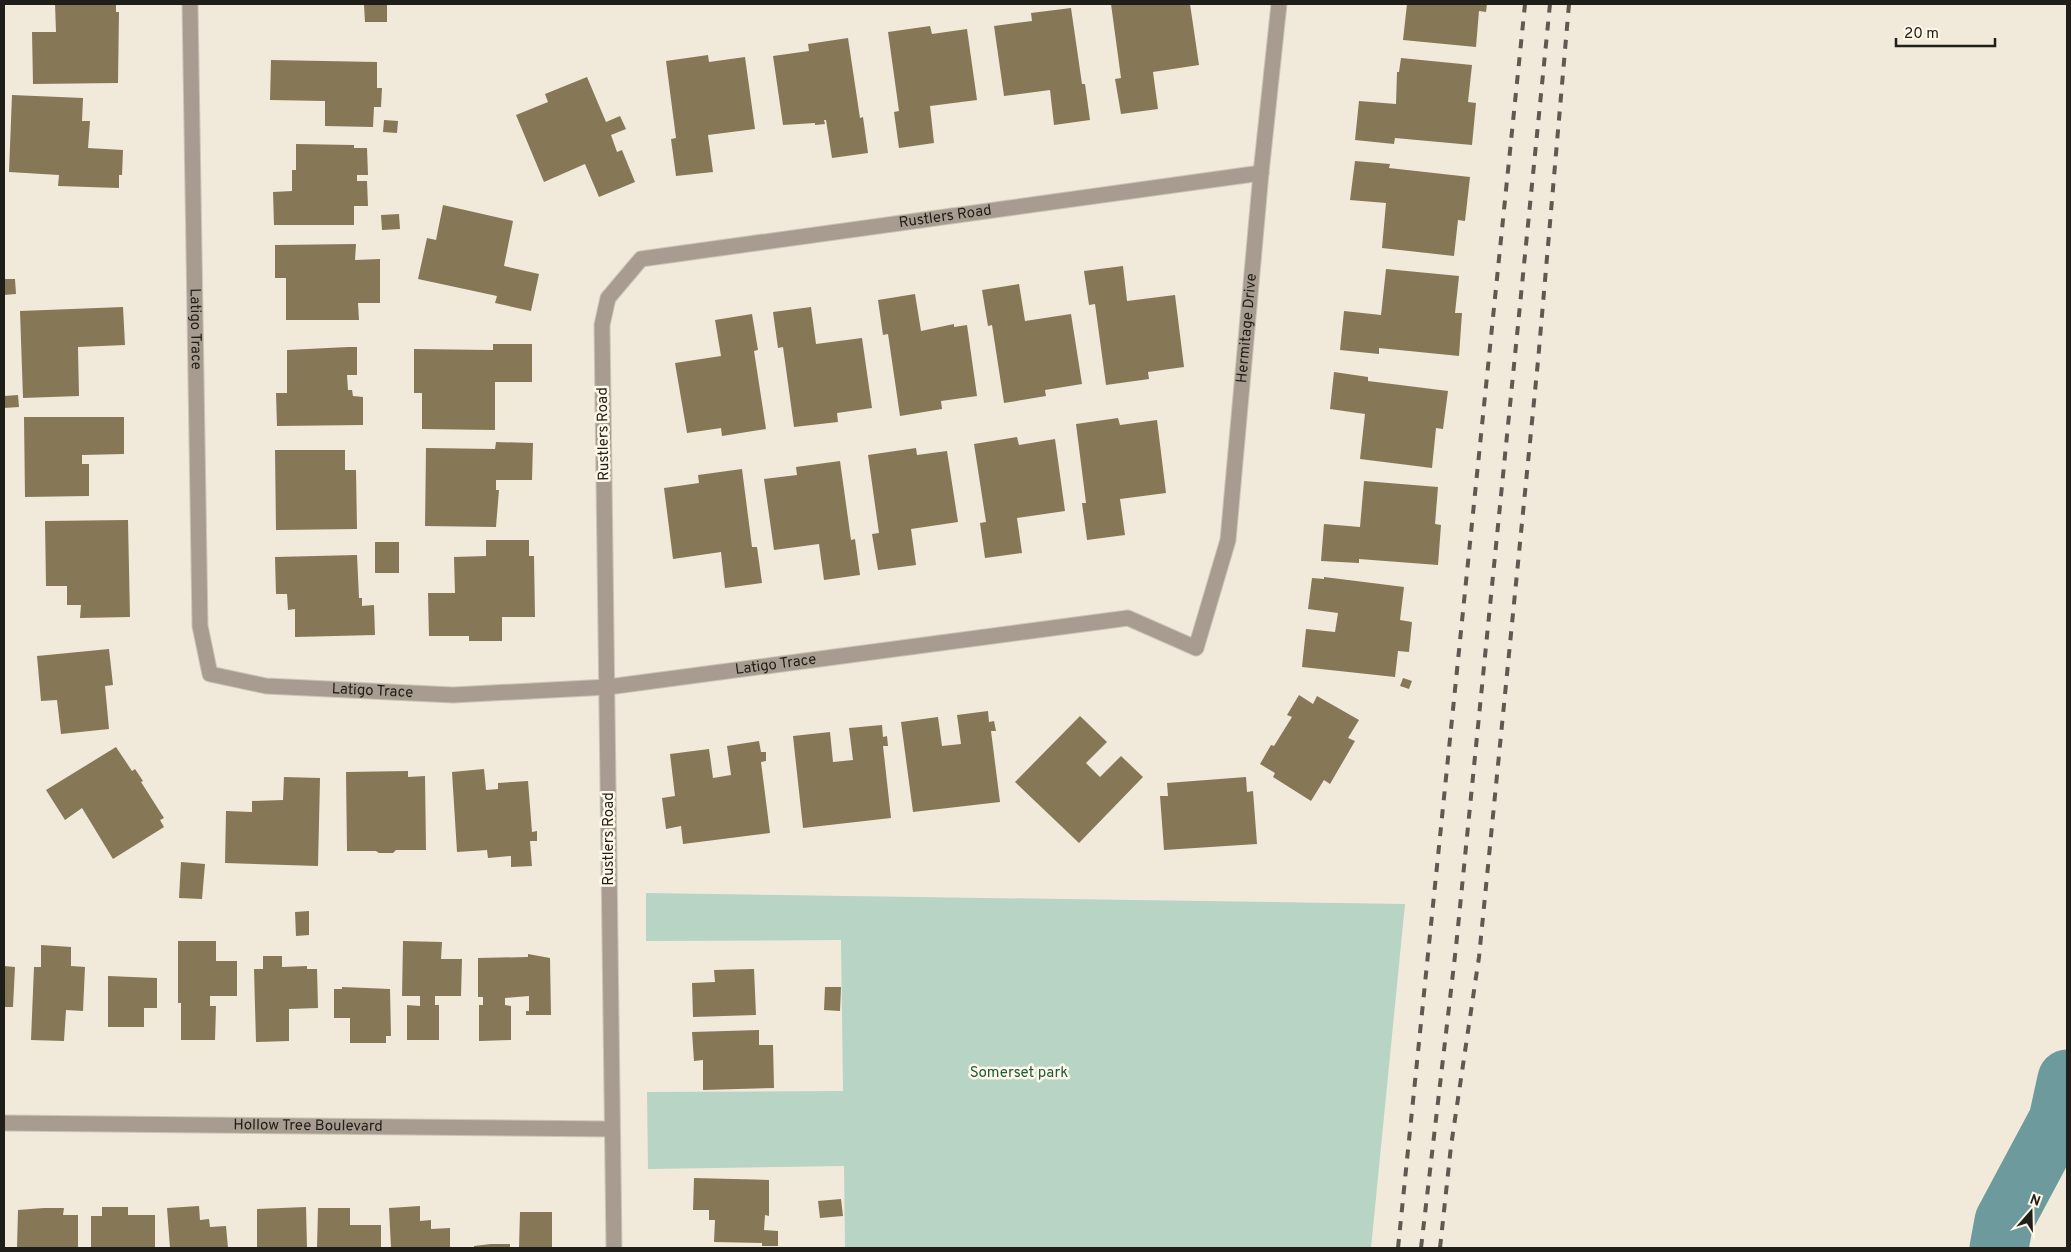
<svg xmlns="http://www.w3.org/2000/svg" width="2071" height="1252" font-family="Overpass,sans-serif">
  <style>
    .green { fill: #b7d4c5 }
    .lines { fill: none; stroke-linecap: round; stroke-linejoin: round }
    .river { stroke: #6d9b9d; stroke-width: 59 }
    .building { fill: #867757 }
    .street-casing { stroke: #cbc5b7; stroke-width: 17 }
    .street { stroke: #a79c8f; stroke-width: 15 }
    .rail { stroke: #5e5a51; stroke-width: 4; stroke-dasharray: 9 9; stroke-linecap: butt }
    .labels { text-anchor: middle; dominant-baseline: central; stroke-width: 5; stroke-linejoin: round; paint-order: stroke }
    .street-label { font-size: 15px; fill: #201e18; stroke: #fff7e7 }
    .park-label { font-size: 15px; fill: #1b5d43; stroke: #fff7e7 }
  </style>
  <rect width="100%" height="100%" fill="#f1eada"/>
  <!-- green -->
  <path class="green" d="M646,893L1405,904L1371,1248H845L844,1166L648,1169L647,1092L843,1091L841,940L646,941Z"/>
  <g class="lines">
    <!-- river -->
    <path class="river" d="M1999,1248L2004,1221L2058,1120L2067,1079"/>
  </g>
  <!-- building -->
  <g class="building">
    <path d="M55,4H116V12H119L118,83L33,84L32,32H56Z"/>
    <path d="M387,4V22H365L364,5Z"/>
    <path d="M1111,4H1190L1199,65L1153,72L1158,109L1121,114L1115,79L1121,78Z"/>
    <path d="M1407,4H1487L1486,12L1479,11L1476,47L1403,40Z"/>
    <path d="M1071,8L1082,84H1085L1090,120L1054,125L1050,90L1004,96L994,26L1032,21L1031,13Z"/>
    <path d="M930,26L932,34L967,29L977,100L930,106L934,143L899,148L894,112L899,111L888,32Z"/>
    <path d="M848,38L860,118L863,117L868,153L832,158L826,120H824L825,124L815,125V123L783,125L773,56L809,51L808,44Z"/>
    <path d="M708,55L709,62L745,57L755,129L708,135L713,172L676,176L671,139L676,138L666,61Z"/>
    <path d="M1401,58L1472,65L1468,102L1476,103L1472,145L1395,138L1394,144L1355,140L1359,101L1396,104L1397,72H1399Z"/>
    <path d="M271,60L377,62V88H382L381,107H374L373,127L325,126V101L270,100Z"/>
    <path d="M587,77L606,122L620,116L626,129L611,135L617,152L622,150L635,182L599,197L585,164L544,182L516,115L548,102L545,94Z"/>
    <path d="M12,95L83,98L82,121H90L88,148L123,150L122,175H119V188L58,186L59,175L9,172Z"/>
    <path d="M384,120L398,121L397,133L383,132Z"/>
    <path d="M296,144L354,145V148H367L368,175H357V181H367L368,206H354V225H274L273,192L292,191V170H296Z"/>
    <path d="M1355,161L1390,164L1389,168L1470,177L1465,221L1458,220L1454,256L1382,248L1386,203L1350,200Z"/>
    <path d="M443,205L513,221L504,266L539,274L531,311L495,303L497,296L418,279L427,238L436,240Z"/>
    <path d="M399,214L400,229L382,230L381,215Z"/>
    <path d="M356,244L355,260L380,259V303H358L359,320H286V278H275V245Z"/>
    <path d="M1123,266L1127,301L1175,295L1184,367L1148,372L1149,379L1106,385L1095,304L1089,305L1084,271Z"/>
    <path d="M1386,269L1459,276L1455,313H1462L1459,356L1379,348V354L1340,350L1344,311L1381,315Z"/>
    <path d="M4,279H15L16,294L4,295Z"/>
    <path d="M1019,284L1025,321L1071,314L1082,384L1045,390L1046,396L1004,403L992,325L988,326L982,290Z"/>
    <path d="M915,294L921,331L954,324V327L967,325L977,396L941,401L942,409L900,416L888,334L883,335L878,300Z"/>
    <path d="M123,307L125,345L78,347L79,396L23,398L20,311Z"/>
    <path d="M811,307L816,344L862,338L872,408L837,413L838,422L794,427L783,347L778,348L773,312Z"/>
    <path d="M752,314L758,350L754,351L766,429L722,436L721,428L687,433L675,363L721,356L715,320Z"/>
    <path d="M493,344H532V382H495V430L422,429V393H414V349L493,350Z"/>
    <path d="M348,347H357V375H347L348,390H352L353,396L363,397V425L277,426L276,393H287V350Z"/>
    <path d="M1334,372L1368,377V381L1448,391L1443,429L1436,428L1432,468L1360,459L1365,414L1330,409Z"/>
    <path d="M18,395L19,407L4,408V396Z"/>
    <path d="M24,417H124V454L82,455V464H89V496L25,497Z"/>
    <path d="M1118,418L1120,425L1157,420L1166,493L1120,499L1125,535L1087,540L1082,503H1086L1076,424Z"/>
    <path d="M1017,437L1019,445L1055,439L1065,511L1017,518L1022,553L985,558L980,523L986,522L974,444Z"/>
    <path d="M496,442L533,443L532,480H496V490H499L496,527L425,526L426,448L495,449Z"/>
    <path d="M916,448L917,455L947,451L958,522L911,529L916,565L878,570L872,534L879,533L868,455Z"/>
    <path d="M275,450H345V470H356L357,529L276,530Z"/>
    <path d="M840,461L851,540L855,539L860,575L824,580L819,544L774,550L764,479L797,475L796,467Z"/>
    <path d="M742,469L752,547H757L762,583L725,588L721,552L673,559L664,488L699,483L698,475Z"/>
    <path d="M1364,481L1438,487L1435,524L1441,525L1438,565L1359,559V563L1321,561L1324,524L1360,527Z"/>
    <path d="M128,520L130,617L80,618L81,605H67V586H46L45,521Z"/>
    <path d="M486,540H529V556H534L535,617H502V641H469V636H429L428,593H455L454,557L486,556Z"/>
    <rect x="375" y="542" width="24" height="31"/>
    <path d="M357,555L359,598H362V606L374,605L375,635L295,637V609L288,610L287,594H276L275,557Z"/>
    <path d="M1324,577L1404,587L1400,620L1412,622L1409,652L1398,651L1395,677L1302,667L1306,629L1335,632L1338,613L1308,609L1312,578L1324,579Z"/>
    <path d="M109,649L113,685L105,686L109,729L61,734L57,700L41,701L37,656Z"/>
    <path d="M1403,678L1412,681L1409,689L1400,686Z"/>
    <path d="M1299,695L1313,704L1317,696L1359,720L1348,738L1355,741L1330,784L1324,780L1311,801L1273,777L1275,773L1260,764L1271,745L1274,746L1292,717L1287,715Z"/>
    <path d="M988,711L989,722L994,721L996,731H991L1000,802L913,812L901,722L938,717L942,746L961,744L957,715Z"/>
    <path d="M1080,716L1107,742L1086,763L1100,777L1121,756L1143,777L1079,843L1015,782Z"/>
    <path d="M882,725L883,737L887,736L888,746H883L891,818L803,828L793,736L830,732L833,762L853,760L849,728Z"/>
    <path d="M759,741L761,752H766V761L761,762L770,833L683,844L681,826L666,829L662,798L675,796L670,754L709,749L713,778L731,775L727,746Z"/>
    <path d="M116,747L132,771L135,769L143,781L141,782L164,818L160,820L164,827L113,859L82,808L65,820L46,790Z"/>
    <path d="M484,769L486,790L498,789V783L528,781L532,832L537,831V841H530L532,866L511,867V856L488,858L487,850L457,852L452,772Z"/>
    <path d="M408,771V777L425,776L426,850H396L393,853H379L376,851H347L346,772Z"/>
    <path d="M284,777L320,778L318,866L225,863L226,811L252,812V801L283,800Z"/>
    <path d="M1246,777L1247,792L1253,791L1257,844L1164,850L1160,796H1168L1167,783Z"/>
    <path d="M181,862L205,864L202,899L179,898Z"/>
    <path d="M309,911V935L296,936L295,912Z"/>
    <path d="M178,941H216V961H237V996H210V1006H216L215,1040H181V1003H178Z"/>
    <path d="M403,941L442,942L441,959H462L461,996H435V1005H439V1040H407V1005L420,1006V996H402Z"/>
    <path d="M41,945L71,947V966L85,967L83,1011L66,1010L64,1041L31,1040L34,967H41Z"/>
    <path d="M528,954L550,958L551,1015H526V1011H529V996L505,998V1005L511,1006V1040L479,1041V1005H483V997H478V958L528,957Z"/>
    <path d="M263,956H282V967L307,966V969H317L318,1008L289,1009V1041L256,1042L254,969H263Z"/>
    <path d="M4,966L15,967L13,1007H4Z"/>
    <path d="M754,969L756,1015L693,1017L692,983L715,982L714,970Z"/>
    <path d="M108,976L157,978V1008H144V1027H108Z"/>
    <path d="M342,987L390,989L391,1036H386V1043H350V1018H334V989H342Z"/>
    <path d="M825,987H841L840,1011L824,1010Z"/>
    <path d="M759,1030V1045H773L774,1088L703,1090V1060L694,1061L692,1032Z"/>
    <path d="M694,1178L769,1180V1216L765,1215L764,1230L778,1231V1246H762V1243L714,1242L715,1220H709V1210H693Z"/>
    <path d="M841,1199L843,1216L820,1218L818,1201Z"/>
    <path d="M199,1206L200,1220L209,1219L210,1227L226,1226L228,1248H170L167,1208Z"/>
    <path d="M420,1206V1221L431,1220V1229L450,1228V1248H391L389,1208Z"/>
    <path d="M102,1207H128V1215H155V1248H91V1216H102Z"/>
    <path d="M306,1207L307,1248H257V1209Z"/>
    <path d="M44,1208H64L63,1215H78V1248H17L18,1210Z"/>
    <path d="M318,1208H350V1225H381V1248H317Z"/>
    <path d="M520,1212H552V1248H519Z"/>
    <path d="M491,1244H510V1248H474V1246Z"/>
  </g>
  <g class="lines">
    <!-- street casing -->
    <g class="street-casing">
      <g id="street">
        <path id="s1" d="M190,4L200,626L210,674L266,686L453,695L608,687L1128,618L1196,648L1228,540L1261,173L1279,4"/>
        <path id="s2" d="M4,1123L611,1129"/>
        <path id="s3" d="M614,1248L602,325L608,298L641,259L1261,173"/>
      </g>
    </g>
    <!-- street -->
    <use href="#street" class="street"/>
    <!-- rail -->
    <g class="rail">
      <path d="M1398,1248L1525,4"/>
      <path d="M1421,1248L1456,947L1550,4"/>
      <path d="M1440,1248L1451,1146L1479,957L1538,361L1569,4"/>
    </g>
  </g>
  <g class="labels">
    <!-- street labels -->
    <g class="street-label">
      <text stroke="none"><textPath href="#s3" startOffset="1309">Rustlers Road</textPath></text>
      <text stroke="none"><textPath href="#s1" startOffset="1995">Hermitage Drive</textPath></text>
      <text stroke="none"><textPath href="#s1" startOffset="325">Latigo Trace</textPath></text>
      <text transform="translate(604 434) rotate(-91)">Rustlers Road</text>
      <text stroke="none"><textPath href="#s1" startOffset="1240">Latigo Trace</textPath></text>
      <text stroke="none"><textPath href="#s1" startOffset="835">Latigo Trace</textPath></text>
      <text transform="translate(609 839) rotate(-90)">Rustlers Road</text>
      <text stroke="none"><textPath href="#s2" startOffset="304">Hollow Tree Boulevard</textPath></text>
    </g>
    <!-- park labels -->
    <g class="park-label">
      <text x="1019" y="1073">Somerset park</text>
    </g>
  </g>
  <!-- border -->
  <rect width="2071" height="1252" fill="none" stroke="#201e18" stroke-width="10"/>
  <!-- north arrow -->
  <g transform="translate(2031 1212) rotate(20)" stroke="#fff7e7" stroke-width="4" paint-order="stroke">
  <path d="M0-4L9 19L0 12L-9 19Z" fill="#201e18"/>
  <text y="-8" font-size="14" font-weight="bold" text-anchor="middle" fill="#201e18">N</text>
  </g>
  <!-- scale -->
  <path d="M1896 38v8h99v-8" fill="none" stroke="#201e18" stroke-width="2.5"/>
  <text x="1904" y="38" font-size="15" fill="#201e18" stroke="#fff7e7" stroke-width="4" paint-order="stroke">20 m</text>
</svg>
